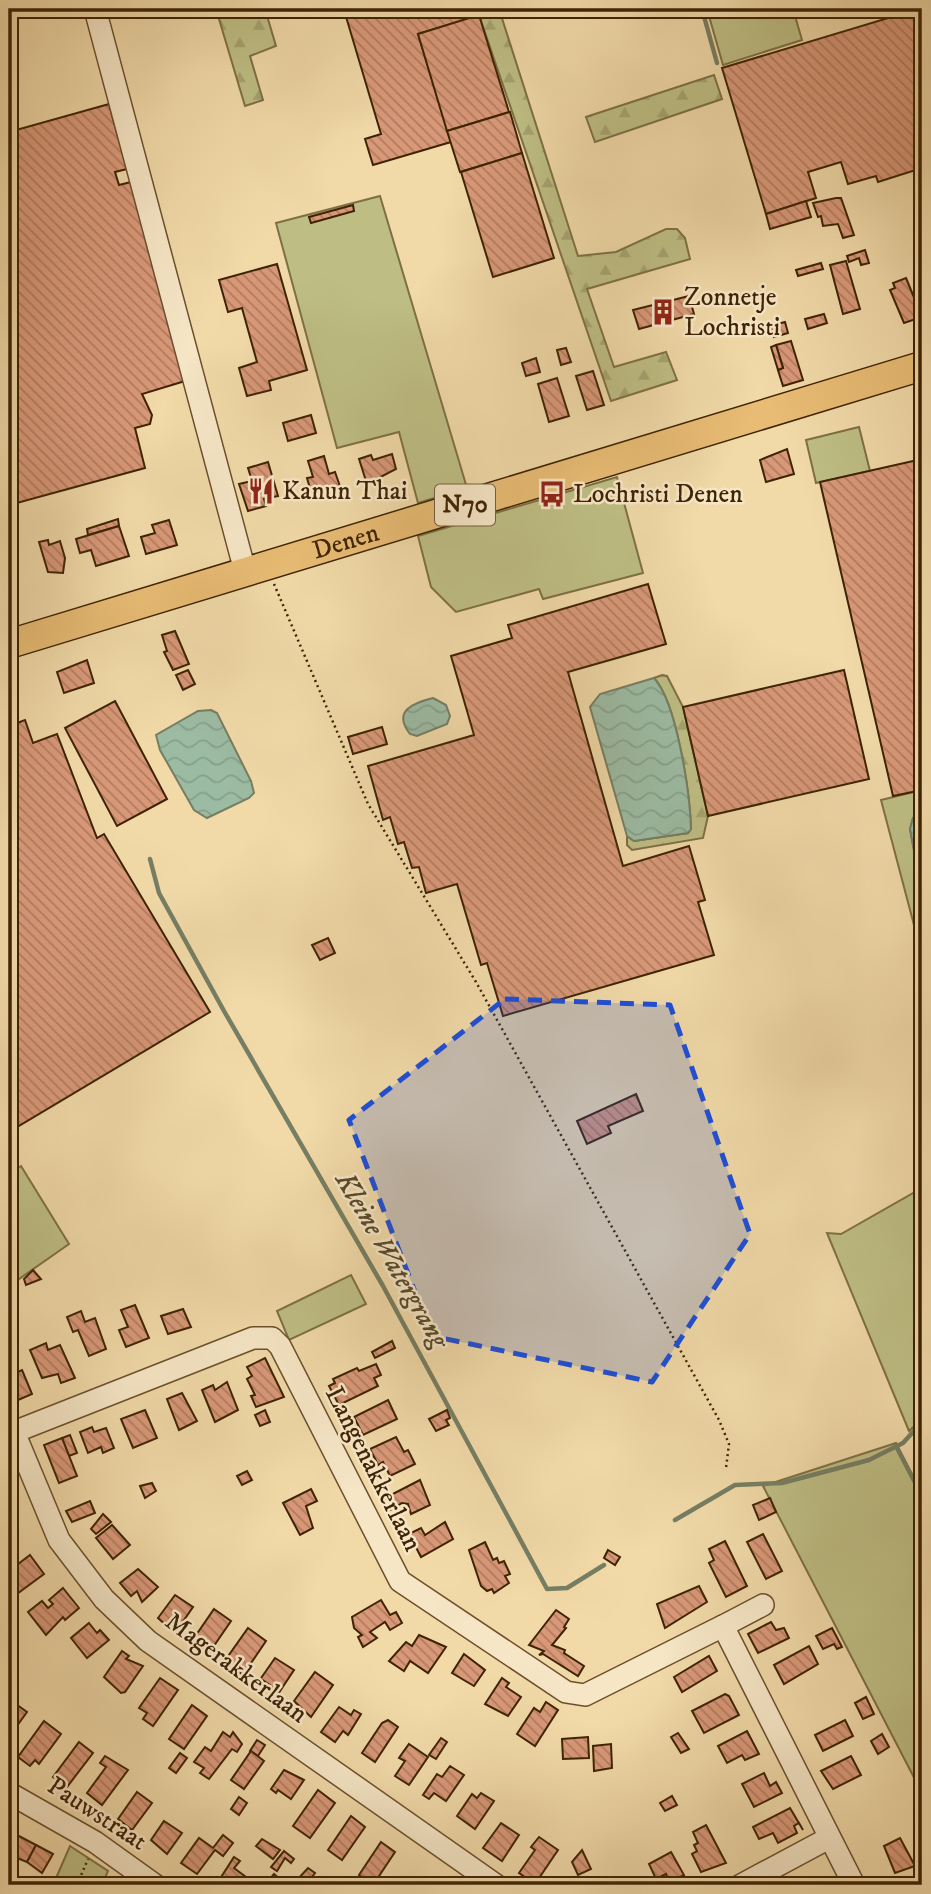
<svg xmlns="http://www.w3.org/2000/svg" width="931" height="1894" font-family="'IM FELL DW Pica',serif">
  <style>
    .grass { fill: #bebe84; stroke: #7e7044; stroke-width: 2 }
    .forest { fill: url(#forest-firs); stroke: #7e7044; stroke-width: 2 }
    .water { fill: url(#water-waves); stroke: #767e63; stroke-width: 2 }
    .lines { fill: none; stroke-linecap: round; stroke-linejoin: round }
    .stream { stroke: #767e63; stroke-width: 4.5 }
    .building { fill: url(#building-back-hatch); stroke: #3e2304; stroke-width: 2 }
    .minor-casing { stroke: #6b502d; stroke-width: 24 }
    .major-casing { stroke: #3e2304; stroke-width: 31 }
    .path { stroke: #3e2304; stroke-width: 2.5; stroke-dasharray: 2 3.5; stroke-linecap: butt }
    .minor { stroke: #f6e6c6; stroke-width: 21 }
    .major { stroke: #e8bc74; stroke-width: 28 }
    .marked { fill: #1d4ed8; fill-opacity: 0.2; stroke: #1d4ed8; stroke-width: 5; stroke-dasharray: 14 9; stroke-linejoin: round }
    .labels { text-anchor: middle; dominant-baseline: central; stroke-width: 5; stroke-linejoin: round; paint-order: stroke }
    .shield { fill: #f6e6c6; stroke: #755e3e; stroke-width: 2 }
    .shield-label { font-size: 24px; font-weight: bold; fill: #3e2304 }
    .poi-label { font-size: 26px; fill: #3e2304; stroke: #f6e6c6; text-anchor: start }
    .street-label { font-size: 26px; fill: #3e2304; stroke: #f6e6c6 }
    .water-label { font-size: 28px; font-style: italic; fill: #56492c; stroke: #f6e6c6 }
  </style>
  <defs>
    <pattern id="forest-firs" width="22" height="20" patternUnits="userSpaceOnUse" patternTransform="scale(1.75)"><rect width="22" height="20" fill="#bebe84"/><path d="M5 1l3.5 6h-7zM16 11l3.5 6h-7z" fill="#a4a370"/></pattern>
    <pattern id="water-waves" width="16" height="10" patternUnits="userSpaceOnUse" patternTransform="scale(1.75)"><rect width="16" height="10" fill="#9cbba3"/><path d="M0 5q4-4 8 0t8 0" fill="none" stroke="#87a08b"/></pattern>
    <pattern id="building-back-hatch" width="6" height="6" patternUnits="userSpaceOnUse" patternTransform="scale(1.75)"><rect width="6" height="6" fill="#d99878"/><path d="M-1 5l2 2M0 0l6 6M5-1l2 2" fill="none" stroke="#b17c60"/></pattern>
  </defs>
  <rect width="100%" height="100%" fill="#f1d9a8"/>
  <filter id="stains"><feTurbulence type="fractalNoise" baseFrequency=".00286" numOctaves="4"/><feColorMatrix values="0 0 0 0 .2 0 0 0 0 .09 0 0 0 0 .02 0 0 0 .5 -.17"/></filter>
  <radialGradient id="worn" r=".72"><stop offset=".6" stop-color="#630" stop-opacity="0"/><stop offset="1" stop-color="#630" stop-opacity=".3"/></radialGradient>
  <!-- grass -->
  <g class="grass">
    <path d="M707,9H793L802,40L723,65Z"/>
    <path d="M380,196L467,488L418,503L399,432L337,448L276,223Z"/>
    <path d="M859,427L870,471L816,483L806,440Z"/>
    <path d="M617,477L643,573L543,599L539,589L456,612L431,587L418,536Z"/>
    <path d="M922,790V813L913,818L910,829L922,893V943L919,944L881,800Z"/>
    <path d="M21,1166L69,1244L9,1286V1173Z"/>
    <path d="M922,1188V1419L909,1431L827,1233L841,1234Z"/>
    <path d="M351,1275L366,1304L289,1340L277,1311Z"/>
    <path d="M896,1443L922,1494V1793L763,1486Z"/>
    <path d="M70,1846L108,1871L102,1885H53Z"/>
  </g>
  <!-- forest -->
  <g class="forest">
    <path d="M216,9H265L276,46L250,56L263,100L245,106Z"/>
    <path d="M477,9H499L578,256L616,252L666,229H677L685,238L690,259L587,289L614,367L666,352L677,380L611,401Z"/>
    <path d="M714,75L722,99L595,142L586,117Z"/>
    <path d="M662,675L667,676L683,707L708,816L703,838L632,850L627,845V836L634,841L688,833L691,829C690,794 677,703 654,678Z"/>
  </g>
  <!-- water -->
  <g class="water">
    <path d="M654,678C677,703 690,794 691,829L688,833L634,841L627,836L590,707L600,694Z"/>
    <path d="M433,698L446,705L450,716L447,724L417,736L410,734C392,711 413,703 433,698Z"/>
    <path d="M211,710L217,713L251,781L254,793L249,798L207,818L194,810L160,750L156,735L198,711Z"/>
    <path d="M922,813V893L910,829L913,818Z"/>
  </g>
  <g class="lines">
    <!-- stream -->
    <g class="stream">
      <path d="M702,9L717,63"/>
      <path d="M150,859L159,893L224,1011L383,1286L547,1589L567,1588L604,1565"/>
      <path d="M896,1446L922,1496"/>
      <path d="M675,1520L735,1485L782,1483L869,1460L903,1443L922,1422"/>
    </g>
  </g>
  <!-- building -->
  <g class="building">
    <path d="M349,9H466L469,19L418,34L451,142L373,165L365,139L381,134L344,10Z"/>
    <path d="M918,9H922V168L878,182L876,176L848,184L841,162L808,172L816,198L766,214L722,68Z"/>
    <path d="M479,15L509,112L447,131L418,34Z"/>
    <path d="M109,104L127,169L115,172L119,185L131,182L185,381L142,394L152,415L150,424L135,428L145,468L13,504L9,490V132Z"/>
    <path d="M13,109L18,128L9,131V110Z"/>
    <path d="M510,112L522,153L460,172L447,131Z"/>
    <path d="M522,153L554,258L493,277L461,172Z"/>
    <path d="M836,198H841L854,235L843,238L838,224L823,226L821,216L818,217L813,203Z"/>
    <path d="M806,201L811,217L770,229L766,214Z"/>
    <path d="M353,205L354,211L311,223L309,217Z"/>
    <path d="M865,250L869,263L861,265L859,258L849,262L847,256Z"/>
    <path d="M846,261L860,309L843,314L830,265Z"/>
    <path d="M821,263L823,269L798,276L796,270Z"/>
    <path d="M277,264L307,370L269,381L271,390L247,396L239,368L257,362L242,308L228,312L219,280Z"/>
    <path d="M906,278L922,317L904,323L890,290L895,288L893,283Z"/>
    <path d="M689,296L694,314L639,329L633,310Z"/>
    <path d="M824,314L827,323L808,329L805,319Z"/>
    <path d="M785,322L788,333L774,337L770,326Z"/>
    <path d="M791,341L803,380L783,386L778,370L783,368L776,345Z"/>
    <path d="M776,345L783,368L778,370L771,347Z"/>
    <path d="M566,348L571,362L561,365L557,350Z"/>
    <path d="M536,358L540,372L526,376L522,363Z"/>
    <path d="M593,371L604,405L587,410L576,376Z"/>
    <path d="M557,378L569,416L549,422L538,384Z"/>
    <path d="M311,415L316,433L288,441L283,423Z"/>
    <path d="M787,449L794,474L766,482L760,460Z"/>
    <path d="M392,454L396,469L367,484L359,459L371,455L373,460Z"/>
    <path d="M324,456L329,474L335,472L342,492L320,499L317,490L311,492L307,478L313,477L308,461Z"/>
    <path d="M922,459V790L893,796L820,482Z"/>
    <path d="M268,462L278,496L264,499L266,506L248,511L239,484L252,481L248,468Z"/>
    <path d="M118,519L119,526L88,535L87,529Z"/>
    <path d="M169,520L177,545L146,554L141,537L155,533L152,525Z"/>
    <path d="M119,526L129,556L96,566L91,550L80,553L76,539Z"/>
    <path d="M48,540L49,545L60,541L65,558L63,573L48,572L39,542Z"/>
    <path d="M648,584L666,644L568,672L623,866L689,846L705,900L698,902L714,955L503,1016L487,963L481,965L457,884L426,893L419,867L412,868L404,842L398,844L390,817L383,820L368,766L474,735L451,656L512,638L508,625Z"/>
    <path d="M175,631L189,664L173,670L164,652L167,651L162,635Z"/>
    <path d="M87,660L94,683L64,693L57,672Z"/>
    <path d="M188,670L195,684L183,690L176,675Z"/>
    <path d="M844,670L869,779L708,816L683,707Z"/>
    <path d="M115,701L167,799L117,826L65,728Z"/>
    <path d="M25,720L33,743L57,734L97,838L104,834L210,1012L17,1127L9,1113V726Z"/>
    <path d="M382,727L387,744L353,754L348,737Z"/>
    <path d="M328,938L335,953L320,960L312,945Z"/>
    <path d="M636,1094L643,1111L608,1126L611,1133L587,1144L577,1121Z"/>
    <path d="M33,1270L41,1279L26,1285L24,1279Z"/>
    <path d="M135,1305L149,1338L126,1347L119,1330L128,1327L121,1310Z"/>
    <path d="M183,1309L191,1327L168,1334L161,1316Z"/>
    <path d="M81,1311L85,1322L95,1318L106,1349L89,1356L78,1330L73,1332L67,1317Z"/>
    <path d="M392,1341L395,1348L375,1358L372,1352Z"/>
    <path d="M46,1343L48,1350L60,1345L75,1378L61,1383L58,1374L42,1378L30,1350Z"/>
    <path d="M265,1358L284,1397L256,1407L251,1396L255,1395L247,1379L252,1376L247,1367Z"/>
    <path d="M376,1364L381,1375L374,1378L378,1386L339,1405L329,1386L335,1383L333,1379L357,1368L359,1371Z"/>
    <path d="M22,1370L32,1394L9,1404V1376Z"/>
    <path d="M227,1382L238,1410L215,1422L202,1390L213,1385L215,1390Z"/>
    <path d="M182,1393L197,1421L179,1430L167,1399Z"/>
    <path d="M388,1400L397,1419L363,1435L354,1417Z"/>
    <path d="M145,1410L157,1438L133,1448L121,1419Z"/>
    <path d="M265,1410L270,1422L260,1426L255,1415Z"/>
    <path d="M447,1410L450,1418L446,1420L449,1425L436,1431L429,1419Z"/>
    <path d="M92,1427L94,1432L106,1428L114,1448L103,1453L101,1447L88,1453L80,1432Z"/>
    <path d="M70,1435L77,1453L69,1456L62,1438Z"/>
    <path d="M396,1437L404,1452L408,1450L415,1464L390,1476L383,1462L378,1465L370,1449Z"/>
    <path d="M62,1438L77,1476L59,1483L44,1445Z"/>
    <path d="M247,1471L252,1480L242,1485L237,1476Z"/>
    <path d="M420,1480L430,1505L411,1514L408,1504L402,1503L390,1510L385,1498Z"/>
    <path d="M152,1483L156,1491L145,1498L140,1486Z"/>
    <path d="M311,1489L317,1501L306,1506L313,1528L300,1535L283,1503Z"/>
    <path d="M770,1498L776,1512L759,1520L753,1505Z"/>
    <path d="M90,1501L95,1513L72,1522L66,1511Z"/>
    <path d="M103,1514L111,1522L96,1534L91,1529Z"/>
    <path d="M445,1522L453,1539L421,1557L409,1534L421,1528L425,1535Z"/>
    <path d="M112,1525L130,1545L113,1559L96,1538Z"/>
    <path d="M763,1534L782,1571L766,1579L747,1542Z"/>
    <path d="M725,1541L747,1586L726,1597L709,1563L714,1560L709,1549Z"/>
    <path d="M485,1542L493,1560L497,1558L499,1563L504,1561L510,1574L505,1576L509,1583L494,1593L492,1589L487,1591L481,1586L469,1550Z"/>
    <path d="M608,1550L620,1557L615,1565L604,1558Z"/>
    <path d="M30,1555L44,1574L10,1599L9,1571Z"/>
    <path d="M138,1569L158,1587L142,1602L137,1591L131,1596L120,1583Z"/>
    <path d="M699,1586L707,1602L665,1628L657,1604Z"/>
    <path d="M63,1588L79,1608L65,1620L63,1617L46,1635L28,1612L42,1601L48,1608L53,1604L49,1600Z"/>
    <path d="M175,1595L193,1607L175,1633L158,1618Z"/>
    <path d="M381,1600L390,1615L396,1612L402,1623L390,1630L385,1622L370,1632L377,1638L363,1647L358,1637L362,1635L354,1628L352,1617Z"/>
    <path d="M214,1609L231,1621L209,1653L192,1641Z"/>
    <path d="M556,1610L569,1619L564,1627L566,1628L552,1645L565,1650L564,1653L584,1666L578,1676L543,1654L539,1655L544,1651L529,1645Z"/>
    <path d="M771,1622L776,1630L784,1628L789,1638L758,1653L748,1634Z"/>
    <path d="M89,1623L97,1633L100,1630L109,1640L87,1658L71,1638Z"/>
    <path d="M248,1628L266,1641L243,1675L224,1662Z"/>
    <path d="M832,1628L842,1647L837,1649L834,1644L823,1649L816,1636Z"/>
    <path d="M419,1635L446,1647L428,1673L410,1661L404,1671L389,1661L406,1642L412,1646Z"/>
    <path d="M809,1646L818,1664L784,1684L774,1665Z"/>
    <path d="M122,1651L129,1656L126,1659L143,1666L125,1692L121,1693L104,1677Z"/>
    <path d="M464,1654L485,1670L474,1686L452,1673Z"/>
    <path d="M709,1656L717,1671L682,1692L674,1677Z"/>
    <path d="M275,1658L294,1670L278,1694L270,1685L261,1679L259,1681Z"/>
    <path d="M315,1672L333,1685L311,1717L294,1701Z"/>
    <path d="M160,1678L178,1690L153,1726L143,1719L147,1713L139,1708Z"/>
    <path d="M502,1678L509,1683L506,1687L521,1697L508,1716L485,1704Z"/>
    <path d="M725,1694L729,1696L739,1715L704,1733L692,1711Z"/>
    <path d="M866,1697L874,1714L863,1719L855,1703Z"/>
    <path d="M13,1702L27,1712L9,1737V1708Z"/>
    <path d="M546,1702L558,1710L535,1746L517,1734L534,1708L540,1712Z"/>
    <path d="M192,1705L207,1716L184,1749L169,1739Z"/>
    <path d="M339,1707L351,1715L354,1710L361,1714L348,1735L343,1731L335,1742L321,1732Z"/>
    <path d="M388,1720L398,1727L375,1762L362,1753L382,1723Z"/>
    <path d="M845,1720L853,1736L823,1751L815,1735Z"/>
    <path d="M44,1721L61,1734L39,1764L35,1760L30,1766L18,1757Z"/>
    <path d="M747,1731L759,1754L745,1760L742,1755L727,1763L718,1746Z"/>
    <path d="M223,1732L230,1737L233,1732L242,1744L237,1752L232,1749L209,1779L200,1773L204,1768L194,1762L205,1747L211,1751Z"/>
    <path d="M678,1733L689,1749L681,1753L671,1737Z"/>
    <path d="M882,1734L889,1747L878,1754L871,1741Z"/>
    <path d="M588,1737L589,1758L563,1759L562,1739Z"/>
    <path d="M441,1738L447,1742L436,1759L429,1755Z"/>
    <path d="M257,1740L265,1745L258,1756L250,1751Z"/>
    <path d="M79,1742L93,1753L67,1787L53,1777Z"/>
    <path d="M409,1744L428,1757L409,1785L395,1776L405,1761L399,1758Z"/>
    <path d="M611,1744L612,1768L594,1771L593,1746Z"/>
    <path d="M251,1751L264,1761L244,1789L231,1780Z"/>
    <path d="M180,1753L187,1758L176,1773L169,1768Z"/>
    <path d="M105,1756L128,1770L102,1805L87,1793L106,1767L100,1763Z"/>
    <path d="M851,1756L861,1775L833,1789L821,1771Z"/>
    <path d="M450,1766L464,1775L446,1801L434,1793L429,1799L423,1795L437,1774L442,1777Z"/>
    <path d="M284,1770L304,1780L291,1799L278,1790L276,1793L271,1789Z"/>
    <path d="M764,1773L770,1786L776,1782L782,1793L754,1807L742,1784Z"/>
    <path d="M318,1790L335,1803L310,1838L293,1826Z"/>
    <path d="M137,1792L152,1803L132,1830L118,1819Z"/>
    <path d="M481,1793L494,1801L475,1829L457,1816L472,1794L477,1798Z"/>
    <path d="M672,1796L677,1805L665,1811L660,1803Z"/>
    <path d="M239,1797L247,1803L239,1815L231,1809Z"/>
    <path d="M790,1808L803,1830L799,1823L794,1826L797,1833L778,1843L773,1833L759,1839L753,1827Z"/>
    <path d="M351,1816L365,1827L342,1860L328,1850Z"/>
    <path d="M164,1821L182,1833L167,1854L151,1840Z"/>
    <path d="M501,1823L519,1835L502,1861L483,1848Z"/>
    <path d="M706,1825L726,1863L701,1872L692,1854L697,1851L694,1845L698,1843L693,1832Z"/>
    <path d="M17,1835L36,1845L27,1862L9,1855Z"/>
    <path d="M223,1835L233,1843L223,1856L215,1850L197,1874L181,1863L199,1838L213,1848Z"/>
    <path d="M539,1837L558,1850L535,1884L519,1873L535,1850L531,1847Z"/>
    <path d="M900,1838L915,1866L895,1873L884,1846Z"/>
    <path d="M262,1839L280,1850L273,1859L256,1846Z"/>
    <path d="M381,1842L395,1852L373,1885L359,1875Z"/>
    <path d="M36,1845L53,1854L42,1873L27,1862Z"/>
    <path d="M582,1850L591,1869L578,1875L572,1862Z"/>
    <path d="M284,1851L294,1859L291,1863L285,1858L277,1871L271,1867Z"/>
    <path d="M671,1852L684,1875L669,1883L666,1874L656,1879L649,1864Z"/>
    <path d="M234,1857L240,1861L234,1868L246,1877L240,1885H216Z"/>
    <path d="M308,1868L315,1873L306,1885H303L297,1880Z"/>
    <path d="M274,1874L287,1885H265Z"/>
  </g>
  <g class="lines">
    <!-- minor casing -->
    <g class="minor-casing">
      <g id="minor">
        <path d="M95,9L245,571"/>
        <path d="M14,1432L59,1540L104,1599L148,1641L496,1885"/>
        <path d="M9,1434L253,1338H272L280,1346L400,1581L566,1692L585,1695L723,1626L854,1885"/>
        <path d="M723,1626L763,1605"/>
        <path d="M9,1793L95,1842L155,1885"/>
        <path d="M741,1885L829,1838"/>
      </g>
    </g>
    <!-- major casing -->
    <g class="major-casing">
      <g id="major">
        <path id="s1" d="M9,644L922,366"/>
      </g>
    </g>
    <!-- path -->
    <g class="path">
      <path d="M274,584L368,804L476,982L719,1420L729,1444L726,1468"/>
      <path d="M77,1885L88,1859"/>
    </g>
    <!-- minor -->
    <use href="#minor" class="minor"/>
    <!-- major -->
    <use href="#major" class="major"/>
  </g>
  <!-- marked area -->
  <path class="marked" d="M505,999L670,1005L750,1234L652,1382L432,1336L349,1120Z"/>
  <!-- icons -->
  <defs>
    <g id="building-bare" transform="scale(2.1)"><path d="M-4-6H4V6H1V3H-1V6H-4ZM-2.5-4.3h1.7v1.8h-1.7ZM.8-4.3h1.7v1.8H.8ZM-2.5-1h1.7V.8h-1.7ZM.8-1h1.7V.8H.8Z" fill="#8f2418" stroke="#f6e6c6" stroke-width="2.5" paint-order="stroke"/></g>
    <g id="restaurant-bare" transform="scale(2.1)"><path d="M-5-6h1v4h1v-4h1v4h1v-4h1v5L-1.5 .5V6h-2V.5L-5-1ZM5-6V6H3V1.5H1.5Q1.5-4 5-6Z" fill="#8f2418" stroke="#f6e6c6" stroke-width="2.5" paint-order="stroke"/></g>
    <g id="bus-bare" transform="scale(2.1)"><path d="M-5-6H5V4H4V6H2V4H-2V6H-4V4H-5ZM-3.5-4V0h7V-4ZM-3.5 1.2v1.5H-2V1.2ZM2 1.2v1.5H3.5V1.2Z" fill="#8f2418" stroke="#f6e6c6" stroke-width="2.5" paint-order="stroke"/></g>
  </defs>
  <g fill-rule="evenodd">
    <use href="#building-bare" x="663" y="312"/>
    <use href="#restaurant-bare" x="261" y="491"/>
    <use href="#bus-bare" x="552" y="494"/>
  </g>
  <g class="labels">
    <!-- shield labels -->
    <rect class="shield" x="435" y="484.5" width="60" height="41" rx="5"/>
    <g class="shield-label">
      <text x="465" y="505">N70</text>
    </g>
    <!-- poi labels -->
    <g class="poi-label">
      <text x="684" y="297">Zonnetje<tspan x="684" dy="30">Lochristi</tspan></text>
      <text x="282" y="491">Kanun Thai</text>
      <text x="573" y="494">Lochristi Denen</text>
    </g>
    <!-- street labels -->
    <g class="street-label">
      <text stroke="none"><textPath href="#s1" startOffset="352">Denen</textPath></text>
      <text transform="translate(373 1469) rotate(63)">Langenakkerlaan</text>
      <text transform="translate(236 1668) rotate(36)">Magerakkerlaan</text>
      <text transform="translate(97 1814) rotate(33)">Pauwstraat</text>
    </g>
    <!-- water labels -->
    <g class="water-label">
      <text transform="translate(392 1260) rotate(60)">Kleine Watergrang</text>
    </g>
  </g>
  <!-- margin -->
  <rect width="931" height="1894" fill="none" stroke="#f1d9a8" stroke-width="35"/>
  <rect x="10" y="10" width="910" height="1873" fill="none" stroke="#3e2304" stroke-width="3.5"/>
  <rect x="18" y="18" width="896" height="1859" fill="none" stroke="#3e2304" stroke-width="2"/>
  <rect width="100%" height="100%" filter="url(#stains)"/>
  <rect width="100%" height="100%" fill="url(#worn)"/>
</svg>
